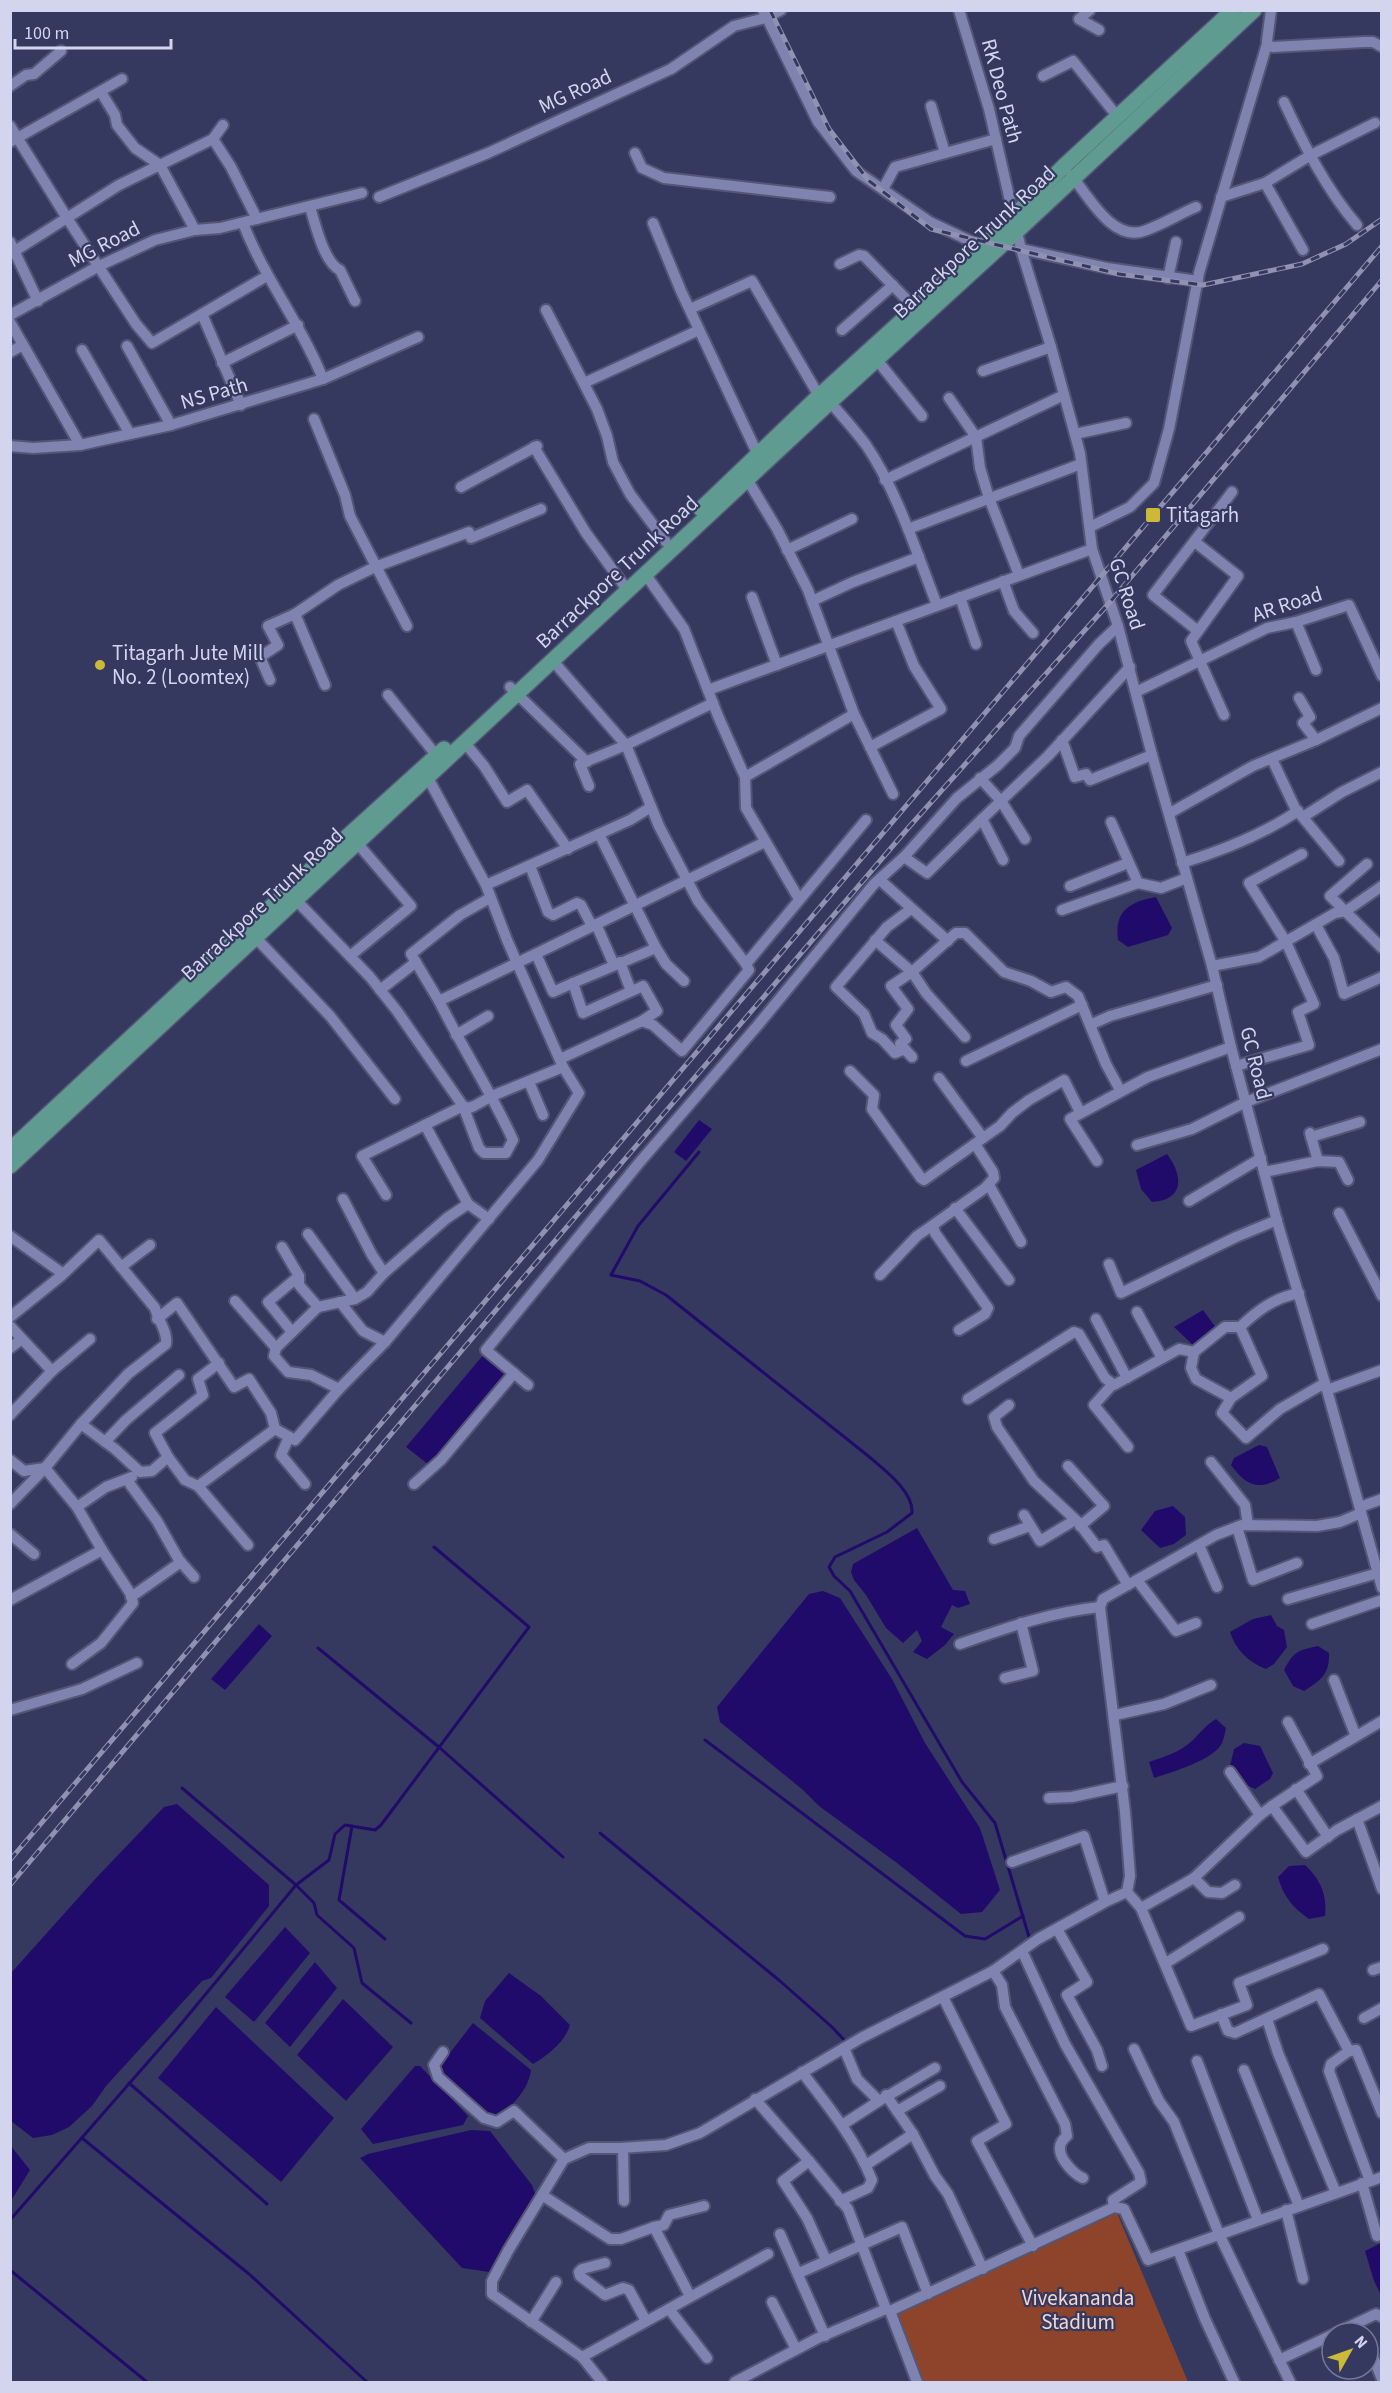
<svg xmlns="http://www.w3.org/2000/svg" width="1392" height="2393" font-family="'Source Sans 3',sans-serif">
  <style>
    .green { fill: #8d442a }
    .water { fill: #200b6b }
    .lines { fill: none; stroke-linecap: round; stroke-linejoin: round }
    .stream { stroke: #200b6b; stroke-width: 3 }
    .street-casing { stroke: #545676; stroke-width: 14 }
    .primary-casing { stroke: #545676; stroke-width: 18 }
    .street { stroke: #7f83af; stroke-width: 10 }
    .primary { stroke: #609b91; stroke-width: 15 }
    .rail-casing { stroke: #8f92b0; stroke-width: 5 }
    .rail { stroke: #36395f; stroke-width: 3; stroke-dasharray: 9; stroke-linecap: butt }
    .poi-dot { fill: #cdb938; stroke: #36395f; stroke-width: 2 }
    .labels { text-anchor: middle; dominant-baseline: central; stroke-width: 4.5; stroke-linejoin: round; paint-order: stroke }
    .street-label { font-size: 21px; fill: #d2d5ed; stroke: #36395f }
    .poi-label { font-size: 21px; fill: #d2d5ed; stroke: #36395f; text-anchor: start }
    .park-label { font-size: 21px; fill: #f3d6cc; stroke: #36395f }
  </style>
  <rect width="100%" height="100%" fill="#36395f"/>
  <!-- green -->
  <path class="green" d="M1117,2213L1188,2382H921L894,2312Z"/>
  <!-- water -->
  <g class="water">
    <path d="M1156,897L1172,928L1168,935L1128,947L1118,940C1114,910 1130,902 1156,897Z"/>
    <path d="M699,1120L712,1129L686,1161L674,1152Z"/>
    <path d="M1167,1154C1183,1175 1185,1200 1152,1202L1141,1189L1136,1170Z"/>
    <path d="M1203,1310L1217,1329L1196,1348L1174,1327Z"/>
    <path d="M484,1354L507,1373L429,1465L406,1447Z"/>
    <path d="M1259,1445L1267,1447L1280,1478C1257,1492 1245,1484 1231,1465L1234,1458Z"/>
    <path d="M1173,1506L1185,1517L1186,1535L1174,1544L1160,1548L1141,1530L1155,1511Z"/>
    <path d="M917,1528L953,1590L965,1591L970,1604L958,1608L952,1605L941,1627L954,1634L945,1645L927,1659L913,1652L922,1641L917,1630L903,1643L886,1628L866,1595L854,1580L851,1572L853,1564Z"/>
    <path d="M823,1591L840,1598L892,1679L925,1743L980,1828L1000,1890L982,1912L961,1914L897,1863L819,1806L803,1790L720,1722L717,1707L809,1594Z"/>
    <path d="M1271,1615L1277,1626L1284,1630L1287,1647L1274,1664L1266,1669C1248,1662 1236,1650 1230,1632L1253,1619Z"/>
    <path d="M259,1624L272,1636L225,1690L211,1679Z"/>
    <path d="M1318,1646L1329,1653C1330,1674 1320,1681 1304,1691L1293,1686L1284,1670C1293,1652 1298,1650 1318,1646Z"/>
    <path d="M1216,1719L1226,1728C1225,1732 1224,1739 1222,1743C1214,1760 1172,1772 1154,1778L1149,1762C1164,1757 1180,1752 1192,1741C1200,1733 1206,1725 1216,1719Z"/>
    <path d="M1244,1743L1260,1746L1273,1773L1270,1779L1255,1789L1242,1783L1230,1766L1234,1749Z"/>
    <path d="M177,1804L269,1885V1906L211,1978L202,1981L106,2086L92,2106L69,2127L52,2135L33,2138L11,2121V1973L97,1877L164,1807Z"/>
    <path d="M1305,1865C1321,1880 1327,1895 1325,1916L1309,1919C1293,1908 1283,1896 1278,1877L1289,1866Z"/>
    <path d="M285,1927L310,1953L254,2022L225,1997Z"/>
    <path d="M315,1962L337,1988L290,2047L265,2023Z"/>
    <path d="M509,1973L541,1996L570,2025C565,2042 548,2055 533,2064L480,2018L485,2001Z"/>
    <path d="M343,1999L393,2047L346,2101L297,2055Z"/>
    <path d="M216,2007L334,2118L281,2182L158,2078Z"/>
    <path d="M473,2023L531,2070C528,2092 511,2106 495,2120L454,2087L439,2067Z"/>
    <path d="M415,2066H420L468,2116L463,2125L373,2144L361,2129Z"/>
    <path d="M471,2130L490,2131L532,2185L536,2196L489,2272L462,2268L360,2158L368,2154Z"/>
    <path d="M11,2146L30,2170L11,2201Z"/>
    <path d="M1381,2243V2295L1374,2281L1365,2251Z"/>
  </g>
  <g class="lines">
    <!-- stream -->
    <g class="stream">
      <path d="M699,1152L638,1226L611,1275L640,1281L666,1295L867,1455C882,1468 914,1491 912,1513L887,1532L835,1557L829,1567L834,1576L850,1591L962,1782L995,1823L1029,1937"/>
      <path d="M318,1648L440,1748L563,1857"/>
      <path d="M705,1740L965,1936L985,1939L1023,1916"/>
      <path d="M182,1788L296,1885L314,1903L317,1915L354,1948L362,1983L411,2023"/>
      <path d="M352,1826L339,1900L385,1939"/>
      <path d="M600,1833L780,1981L832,2027L846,2042"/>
      <path d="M129,2083L267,2204"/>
      <path d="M82,2138L249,2274L367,2382"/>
      <path d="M10,2220L176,2030L296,1885L329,1860L335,1834L345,1825L375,1830L381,1825L529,1627L434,1547"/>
      <path d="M10,2270L147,2382"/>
    </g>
    <!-- street casing -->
    <g class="street-casing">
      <g id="street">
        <path d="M763,10L818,122L856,171L930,222L983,247"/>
        <path d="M959,10L989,109L1021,249L1051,347L1080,453L1092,549L1118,626L1152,755L1212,966L1231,1047L1278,1225L1327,1390L1382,1588"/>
        <path d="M1090,10L1079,19L1099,30"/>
        <path d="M1271,10L1267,41L1268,45L1273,47L1364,42H1373L1382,47"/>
        <path d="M1043,76L1073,61L1117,116"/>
        <path d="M10,86L26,75L34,74L61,51"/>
        <path d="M101,92L115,115L117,125L135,148L160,165L195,230"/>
        <path d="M1284,102C1304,145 1326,189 1357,225"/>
        <path d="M931,106L945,153"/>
        <path d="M10,126L67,218L136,324L152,343L267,276"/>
        <path d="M213,139L231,167L257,219"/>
        <path d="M10,142L122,79"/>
        <path d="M635,153L642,168L664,178L830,197"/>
        <path d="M1071,175C1088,195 1112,242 1144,231C1162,225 1179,214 1196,207"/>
        <path d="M1265,183L1303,250"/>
        <path d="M883,189L895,167L996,139"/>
        <path d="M379,197L488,153L671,69L734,26L765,18L781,10"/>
        <path d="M1221,197L1265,183L1311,155L1375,123"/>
        <path d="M310,207C315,223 324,263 340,270L355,301"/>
        <path d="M243,223C264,278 301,324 323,379"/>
        <path d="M653,223L681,291L758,455"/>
        <path d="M10,242L38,301"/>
        <path d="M1021,249L1107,268L1198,281"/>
        <path d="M10,254L119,185L213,139L223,125"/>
        <path d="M840,264L859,255L864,256L916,309"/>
        <path d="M1168,278L1176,242"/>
        <path d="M690,309L752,281L819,396"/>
        <path d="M546,310L597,409L607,436L613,462L630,494L666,542"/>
        <path d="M202,314L241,405"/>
        <path d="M10,315L99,266L155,240L195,230L220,228L362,193"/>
        <path d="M10,322L80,445"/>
        <path d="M842,330L893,285"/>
        <path d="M127,346L171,425"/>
        <path d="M82,350L130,434"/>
        <path d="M10,352L23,345"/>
        <path d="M877,360L922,416"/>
        <path d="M222,363L298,325"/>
        <path d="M983,371L1051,347"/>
        <path d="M584,383L699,330"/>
        <path d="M949,398L976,437L980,468L989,498L1019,575"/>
        <path d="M830,402C842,416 855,430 866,445C897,490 917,554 937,605"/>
        <path d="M314,419L345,495L350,516L407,626"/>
        <path d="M1075,434L1126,423"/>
        <path d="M10,446L33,448L80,445L171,425L323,379L418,337"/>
        <path d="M534,447L586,533L623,584"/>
        <path d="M747,479L777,529L808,590L854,714L893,794"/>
        <path d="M885,480L1064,395"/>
        <path d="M461,487L537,446"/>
        <path d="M1090,527L1130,507L1154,483L1169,429L1199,273L1267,44"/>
        <path d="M908,529L1081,464"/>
        <path d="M471,538L541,509"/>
        <path d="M1195,542L1238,576L1191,641L1224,715"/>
        <path d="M787,550L852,519"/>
        <path d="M646,575L684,629L718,716L745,777L746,808L799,899"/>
        <path d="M1003,581L1014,611L1033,633"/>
        <path d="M752,597L777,665"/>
        <path d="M960,597L976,644"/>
        <path d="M812,601L853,582L919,557"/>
        <path d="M295,614L338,585L375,567L469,532"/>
        <path d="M1296,622L1316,670"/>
        <path d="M1198,631L1153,595L1232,492"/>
        <path d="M553,661L626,745L659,826L698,901L746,964L866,820"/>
        <path d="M270,680L260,657L278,645L268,626L295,614L325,685"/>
        <path d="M510,687L587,762"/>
        <path d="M708,690L1092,549"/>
        <path d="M1136,692L1267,628L1296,622L1349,605L1382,676"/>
        <path d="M388,695L440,760"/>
        <path d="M1299,698L1310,717L1303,723L1316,740"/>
        <path d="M1062,740L1075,777L1086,774L1090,780L1152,755"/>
        <path d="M465,743L484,766L507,802L527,790L568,849"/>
        <path d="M870,747L941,709L914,666L896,621"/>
        <path d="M1272,759L1295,808L1339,861"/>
        <path d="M745,777L854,714"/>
        <path d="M980,778L1001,801L1025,839"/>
        <path d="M589,786L580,764L626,745L713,703"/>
        <path d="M1170,813L1253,766L1316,740L1382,708"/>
        <path d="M1303,817L1342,792L1382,772"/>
        <path d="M1111,822L1138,883"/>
        <path d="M599,834L656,948L666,964L684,981"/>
        <path d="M904,857L927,873L982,819"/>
        <path d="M1003,860L982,819L1048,756L1130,667"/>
        <path d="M1182,863C1224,850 1262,835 1298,811"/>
        <path d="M1367,864L1330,896L1382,948"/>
        <path d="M530,866L548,912L553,915L577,903L581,905L592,926"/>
        <path d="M880,880L948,941"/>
        <path d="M486,885L630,820L651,807"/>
        <path d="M1070,886L1128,863"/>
        <path d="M296,900L370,977L397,1011L463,1106L362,1156L386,1195"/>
        <path d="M1062,910L1138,883L1161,888L1187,878"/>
        <path d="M596,924L614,965"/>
        <path d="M1316,925L1334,958L1344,994L1382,977"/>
        <path d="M256,938L330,1016L395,1099"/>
        <path d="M875,940L912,972L926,993L965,1037"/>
        <path d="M536,954L553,992L573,983L583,1013L643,986L657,1011L642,1021L560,1059"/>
        <path d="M350,956L411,906L358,844"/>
        <path d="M620,962L631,991"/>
        <path d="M1212,966L1259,957L1335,913L1346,911L1382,886"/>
        <path d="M573,983L656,948"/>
        <path d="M380,990L416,962"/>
        <path d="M439,1001L411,954L460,915L490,898"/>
        <path d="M642,1021L653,1025L682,1051L749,970L746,964"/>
        <path d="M1090,1025L1110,1016L1217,985"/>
        <path d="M456,1035L488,1016"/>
        <path d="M905,1049L895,1053L882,1039L872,1033L864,1014L836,987L887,927L911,909"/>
        <path d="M912,1057L900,1044L906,1039L896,1025L908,1009L891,986L912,972L956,933H965L1004,972L1031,981L1051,992L1066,987L1078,996L1106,1064L1120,1090"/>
        <path d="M966,1061L1082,1005"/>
        <path d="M1236,1066L1309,1045L1298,1012L1314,1004L1286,942L1249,883L1302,854"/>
        <path d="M563,1067L492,1096L474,1106L469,1108L463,1106L479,1148L484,1153H506L513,1140C491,1092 463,1049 439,1001L765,842"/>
        <path d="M850,1071L874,1095L872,1109L921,1178L924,1180L1000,1126L1012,1113L1029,1100L1064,1080L1080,1112"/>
        <path d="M939,1078L983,1138"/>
        <path d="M529,1082L543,1115"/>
        <path d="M425,1125L468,1204L489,1219"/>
        <path d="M1310,1133L1318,1161"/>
        <path d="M1311,1137L1360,1122"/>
        <path d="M1137,1145L1192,1129L1246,1102L1382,1049"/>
        <path d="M1097,1161L1070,1119L1148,1077L1231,1047"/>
        <path d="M1264,1172L1318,1161L1339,1162L1348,1180"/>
        <path d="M989,1185L1021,1242"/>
        <path d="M343,1199L372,1255L384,1273"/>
        <path d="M1189,1201L1261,1158"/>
        <path d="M955,1208L1009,1280"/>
        <path d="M1339,1213L1382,1296"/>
        <path d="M308,1234L355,1299"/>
        <path d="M10,1236L62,1273"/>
        <path d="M282,1247L299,1276V1285L318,1307"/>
        <path d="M1109,1264L1121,1293L1236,1237L1277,1220"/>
        <path d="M121,1267L150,1245"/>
        <path d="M880,1275L917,1236L933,1225"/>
        <path d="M235,1301L276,1348"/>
        <path d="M340,1302L363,1331L385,1342"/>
        <path d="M1137,1312L1162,1358"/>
        <path d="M10,1317L61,1276L99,1240L155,1308C158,1320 168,1332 166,1344L128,1374L81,1424L45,1468L10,1504"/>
        <path d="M157,1319L177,1303L234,1387L249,1379L271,1413L275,1429"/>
        <path d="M1096,1319L1127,1378"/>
        <path d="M10,1326L52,1371"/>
        <path d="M1240,1327L1262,1376L1231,1398L1222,1413L1246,1438L1280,1409L1325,1383"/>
        <path d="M959,1330L985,1314L988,1308L935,1233L933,1225L985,1188L994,1178L993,1172L975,1144"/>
        <path d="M292,1332L268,1302L299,1276"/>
        <path d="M10,1348L22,1339"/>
        <path d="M1194,1352L1191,1368L1196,1379L1231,1398"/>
        <path d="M528,1385L486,1350L639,1163L758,1025L874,884L904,857L957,798L998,765L1015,748L1019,736L1099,644L1118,626"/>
        <path d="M1112,1385L1094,1405L1128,1447"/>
        <path d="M339,1389L311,1375L288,1372L274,1356L276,1348L318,1307L355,1299L367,1292L384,1273L447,1218L468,1204"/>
        <path d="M1327,1390L1382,1370"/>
        <path d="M968,1399L1074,1332L1079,1334L1105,1378L1114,1385L1179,1349L1194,1352L1225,1327H1240C1258,1310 1274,1298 1299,1293"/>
        <path d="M1009,1405L994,1417L997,1427L1034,1481L1078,1522L1097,1547L1104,1545L1128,1585"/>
        <path d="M10,1415L52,1371L90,1339"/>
        <path d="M81,1424L115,1449L140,1472L152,1471L168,1457L185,1480L198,1486L275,1429L295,1440L339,1389L385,1342L538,1160L579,1093L563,1067L507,940L486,885L428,778"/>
        <path d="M289,1437L281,1455L305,1484"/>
        <path d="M105,1442L126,1420L179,1375"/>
        <path d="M168,1457L155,1433L203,1395L198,1379L219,1363"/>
        <path d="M10,1460L24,1471L45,1468L77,1507L102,1550L10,1600"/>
        <path d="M1211,1462L1245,1505L1248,1525"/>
        <path d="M1068,1466L1104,1506L1080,1526"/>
        <path d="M127,1480L157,1521L179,1560L194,1577"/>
        <path d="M414,1484L441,1460L514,1373"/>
        <path d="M198,1486L248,1545"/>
        <path d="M77,1507L106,1487L132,1477"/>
        <path d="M1360,1507L1382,1499"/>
        <path d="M1024,1515L1040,1541L1075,1520"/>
        <path d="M1237,1527L1253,1580L1297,1563"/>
        <path d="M10,1534L34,1554"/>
        <path d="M994,1539L1030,1526"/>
        <path d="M1199,1545L1217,1587"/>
        <path d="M1137,1580L1176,1631L1196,1623"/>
        <path d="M131,1597L181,1562"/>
        <path d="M1288,1599L1378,1573"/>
        <path d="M1312,1624L1382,1600"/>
        <path d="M960,1644C1006,1628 1051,1612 1100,1607"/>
        <path d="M72,1664L101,1643L133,1603L130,1593L102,1550"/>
        <path d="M1005,1678L1033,1671L1021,1623"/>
        <path d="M1334,1680L1355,1734"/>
        <path d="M10,1710L82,1689L137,1663"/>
        <path d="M1115,1715L1164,1704L1211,1685"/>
        <path d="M1309,1764L1382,1721"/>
        <path d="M1296,1789L1328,1837"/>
        <path d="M1049,1798L1072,1797L1123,1786"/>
        <path d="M1272,1806L1317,1776L1288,1722"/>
        <path d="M1260,1815L1272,1806L1306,1852L1337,1830L1382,1806"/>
        <path d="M1357,1819L1382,1889"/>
        <path d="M1012,1862L1084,1836L1105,1902"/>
        <path d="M1194,1878L1208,1892L1222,1893L1235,1885"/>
        <path d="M1127,1892L1141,1908L1191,2026L1247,2005L1239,1983L1323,1949"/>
        <path d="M1141,1908L1194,1878L1260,1815L1230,1772"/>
        <path d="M1057,1929L1087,1982L1067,1995L1097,2050L1102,2066"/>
        <path d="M1022,1951L1065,2044L1139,2173L1141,2182L1113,2200L1114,2207"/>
        <path d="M1166,1963L1239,1917"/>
        <path d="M1373,1970L1382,1967"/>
        <path d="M993,1971L1002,1985L1005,2007L1065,2124L1067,2136C1063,2139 1060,2143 1060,2148C1059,2159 1075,2175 1083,2178"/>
        <path d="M943,1997L1006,2124L977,2141L1033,2246"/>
        <path d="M1221,2014L1228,2031L1235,2033L1319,1994L1349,2051L1356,2050L1382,2113"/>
        <path d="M1364,2018L1382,2008"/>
        <path d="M1267,2019L1278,2053L1336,2193"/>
        <path d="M844,2048L857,2079L879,2101L935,2068"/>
        <path d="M1134,2049L1159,2101L1174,2122L1219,2234L1290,2382"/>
        <path d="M1349,2051L1331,2064L1329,2071L1370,2181"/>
        <path d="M443,2052L434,2065L438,2077L484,2118L497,2122L514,2111L564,2159"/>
        <path d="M1197,2061L1258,2220"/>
        <path d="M1244,2070L1299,2206"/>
        <path d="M802,2072C828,2106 856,2140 872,2180L868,2188L840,2201"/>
        <path d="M886,2095L913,2134L935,2176L948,2194L983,2269"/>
        <path d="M755,2099L809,2161L783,2181L807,2218L826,2260"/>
        <path d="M897,2111L940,2086"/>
        <path d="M842,2125L879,2101"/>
        <path d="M623,2148L624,2201"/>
        <path d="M809,2161L848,2209L886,2309"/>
        <path d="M866,2165L913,2134"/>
        <path d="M1362,2183L1377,2236"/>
        <path d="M542,2195L610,2239H621L654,2227L690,2296"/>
        <path d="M1286,2210L1303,2279"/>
        <path d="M654,2227L664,2225L669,2215L704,2206"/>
        <path d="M780,2234L825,2336"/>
        <path d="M1178,2250L1205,2319L1234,2382"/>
        <path d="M605,2263L582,2269L579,2272L580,2276L605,2295L623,2288L629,2290L646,2321"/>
        <path d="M799,2273L902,2227L928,2294"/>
        <path d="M772,2302L796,2349"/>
        <path d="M669,2309L707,2358"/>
        <path d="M890,2311L917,2382"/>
        <path d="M531,2322L556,2282"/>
        <path d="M1336,2333L1376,2314L1382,2317"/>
        <path d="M1371,2352L1382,2379"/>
        <path d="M582,2357L768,2254"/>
        <path d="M1279,2360L1332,2335"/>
        <path d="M602,2382L582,2357L492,2294V2281L508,2251L564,2159L589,2148H620L666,2145L700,2133L861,2038L993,1971L1038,1939L1105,1902L1127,1892L1130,1876L1125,1812L1100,1607L1103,1599L1216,1535L1242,1525L1317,1526L1340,1522L1361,1513"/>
        <path d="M735,2382L818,2338L886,2309L890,2311L1114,2207L1124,2209L1148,2260L1382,2177"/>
      </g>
    </g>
    <!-- primary casing -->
    <g class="primary-casing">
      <g id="primary">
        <path d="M701,509L819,396L983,247L1064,166L1233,10"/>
        <path d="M10,1150L317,864L444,749"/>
        <path d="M10,1166L830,402L1016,232L1254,10"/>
      </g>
    </g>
    <!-- street -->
    <use href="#street" class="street"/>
    <!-- primary -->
    <use href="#primary" class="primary"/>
    <!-- rail casing -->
    <g class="rail-casing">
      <g id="rail">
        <path d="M770,10L829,129L868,180L931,229L1119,274L1203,285L1302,264L1346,244L1382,219"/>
        <path d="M10,1860L1382,246"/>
        <path d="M10,1885L518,1284L909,827L1110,602L1382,280"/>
      </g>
    </g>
    <!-- rail -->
    <use href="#rail" class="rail"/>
  </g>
  <!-- markers -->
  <g class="poi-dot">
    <rect x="1145" y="507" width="16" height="16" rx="3"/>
    <circle cx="100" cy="665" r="6"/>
  </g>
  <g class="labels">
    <!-- street labels -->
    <g class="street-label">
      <text transform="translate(575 91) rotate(-25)">MG Road</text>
      <text transform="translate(1002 91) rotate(75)">RK Deo Path</text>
      <text transform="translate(974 242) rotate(-43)">Barrackpore Trunk Road</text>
      <text transform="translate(104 244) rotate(-27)">MG Road</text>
      <text transform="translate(214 393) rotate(-16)">NS Path</text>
      <text transform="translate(617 572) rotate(-43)">Barrackpore Trunk Road</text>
      <text transform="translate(1127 594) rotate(72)">GC Road</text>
      <text transform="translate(1287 604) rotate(-18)">AR Road</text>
      <text transform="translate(262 904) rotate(-43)">Barrackpore Trunk Road</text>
      <text transform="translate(1256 1063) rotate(76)">GC Road</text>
    </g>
    <!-- poi labels -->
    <g class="poi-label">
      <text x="1166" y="515">Titagarh</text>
      <text x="112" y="653">Titagarh Jute Mill<tspan x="112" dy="24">No. 2 (Loomtex)</tspan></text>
    </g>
    <!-- park labels -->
    <g class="park-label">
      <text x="1078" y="2298">Vivekananda<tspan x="1078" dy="24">Stadium</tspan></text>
    </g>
  </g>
  <!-- border -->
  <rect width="1392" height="2393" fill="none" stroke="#d2d5ed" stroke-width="24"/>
  <!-- north arrow -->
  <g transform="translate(1350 2351) rotate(50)"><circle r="28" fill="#36395f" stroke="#747798" stroke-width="1.5"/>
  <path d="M0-4.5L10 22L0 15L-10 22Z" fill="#cdb938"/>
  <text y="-9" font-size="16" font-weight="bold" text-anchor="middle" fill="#d2d5ed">N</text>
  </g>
  <!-- scale -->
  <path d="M15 39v9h156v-9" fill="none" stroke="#d2d5ed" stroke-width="3"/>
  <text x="24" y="39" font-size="18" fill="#d2d5ed" stroke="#36395f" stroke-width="4.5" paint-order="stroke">100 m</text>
</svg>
